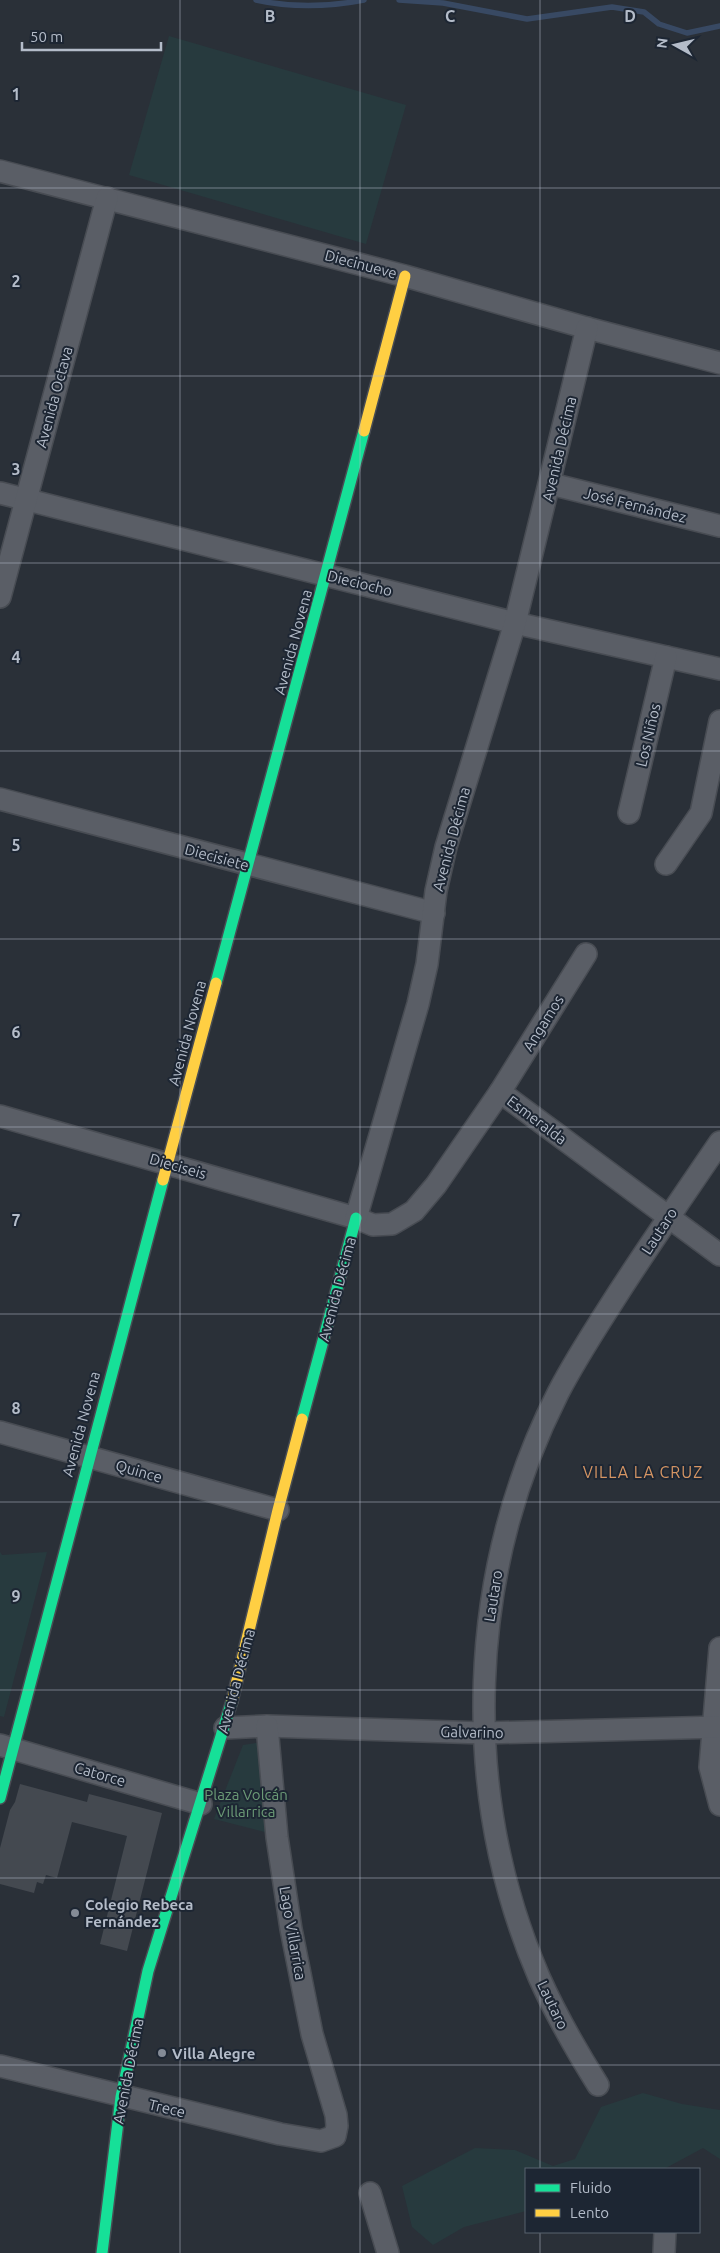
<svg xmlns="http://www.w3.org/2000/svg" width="720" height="2253" font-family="Ubuntu,sans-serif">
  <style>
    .green { fill: #273a3e }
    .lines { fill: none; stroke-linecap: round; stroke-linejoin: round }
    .stream { stroke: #384963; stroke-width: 5.5 }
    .building { fill: #444950 }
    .street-casing { stroke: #484c53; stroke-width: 24 }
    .fast-casing { stroke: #484c53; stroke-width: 14 }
    .slow-casing { stroke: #484c53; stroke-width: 14 }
    .street { stroke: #5a5e66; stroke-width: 21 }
    .fast { stroke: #16e098; stroke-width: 11 }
    .slow { stroke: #ffcf43; stroke-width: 11 }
    .grid { fill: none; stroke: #b4bcc9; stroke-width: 1; stroke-opacity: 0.55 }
    .poi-dot { fill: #848b96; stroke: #1d2633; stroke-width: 2 }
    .labels { text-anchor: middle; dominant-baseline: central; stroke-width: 4; stroke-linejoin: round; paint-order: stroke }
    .street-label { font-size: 15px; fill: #b4bcc9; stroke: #1d2633 }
    .park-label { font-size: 15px; fill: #6b9a76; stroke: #1d2633 }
    .poi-label { font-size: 15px; font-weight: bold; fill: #b4bcc9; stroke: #1d2633; text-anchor: start }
    .neighbourhood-label { font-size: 16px; letter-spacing: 1px; fill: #d59563; stroke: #1d2633 }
    .grid-label { font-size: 16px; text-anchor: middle; font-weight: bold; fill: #b4bcc9; stroke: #1d2633; stroke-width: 4; stroke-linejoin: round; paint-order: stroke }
  </style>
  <rect width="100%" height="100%" fill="#2a3038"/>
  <!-- green -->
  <g class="green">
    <path d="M169,36L406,105L366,244L129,175Z"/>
    <path d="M0,1552L2,1555L47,1552L4,1717L0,1716Z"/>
    <path d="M262,1742L273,1834L214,1819L243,1745Z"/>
    <path d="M643,2093L682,2104L720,2110V2159L703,2148L664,2169H526V2211L464,2227L433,2245L412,2227L402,2186L475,2148L515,2150L553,2166L575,2159L601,2107Z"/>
  </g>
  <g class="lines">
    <!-- stream -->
    <g class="stream">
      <path d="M256,0C292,8 328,7 364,0"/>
      <path d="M399,0L443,3L527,19L612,7L644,12L659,24L687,33L720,26"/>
    </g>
  </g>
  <!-- building -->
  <path class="building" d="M20,1784L87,1802L89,1794L162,1813L127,1951L100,1944L127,1836L72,1822L57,1878L46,1875L43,1884L37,1882L34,1893L0,1884V1848L10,1810L15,1802Z"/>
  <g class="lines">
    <!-- street casing -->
    <g class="street-casing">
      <g id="street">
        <path d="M0,171L405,276L587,328L720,363"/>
        <path d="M551,484L720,526"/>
        <path d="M0,493L515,623L720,669"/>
        <path d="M0,597L107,198"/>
        <path d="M0,799L434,913"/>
        <path d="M629,813L666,657"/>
        <path d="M666,864L701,813L720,721"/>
        <path d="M500,1092L720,1255"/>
        <path d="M0,1116L356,1218L373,1225L392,1224L414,1211L436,1185L500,1092L586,954"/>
        <path d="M356,1218L418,1004L427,964L436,891L446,847L515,623L587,328"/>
        <path d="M0,1432L278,1510"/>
        <path d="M720,1648L710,1767L720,1805"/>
        <path d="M225,1728L267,1726L484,1733L720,1727"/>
        <path d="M0,1745L201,1804"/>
        <path d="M0,2066L280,2134L321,2141L335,2136L337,2126L336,2115L312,2034L291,1929L277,1837L267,1726"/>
        <path d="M598,2085C576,2050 556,2015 539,1977C459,1791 467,1573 558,1393C576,1358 598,1325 619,1292C652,1241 686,1192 720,1142"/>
        <path d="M370,2193L388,2253"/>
        <path d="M664,2253L665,2232"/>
      </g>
    </g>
    <!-- fast casing -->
    <g class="fast-casing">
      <g id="fast">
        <path d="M216,983L364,431"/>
        <path d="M302,1419L356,1218"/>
        <path d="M0,1798L163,1180"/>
        <path d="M102,2253L121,2097L148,1971L232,1701"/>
      </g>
    </g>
    <!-- slow casing -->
    <g class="slow-casing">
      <g id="slow">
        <path d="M364,431L405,276"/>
        <path d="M163,1180L216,983"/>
        <path d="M232,1701L278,1510L302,1419"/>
      </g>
    </g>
    <!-- street -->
    <use href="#street" class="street"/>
    <!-- fast -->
    <use href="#fast" class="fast"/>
    <!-- slow -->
    <use href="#slow" class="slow"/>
  </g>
  <!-- grid -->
  <path class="grid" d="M180,0V2253M360,0V2253M540,0V2169M0,188H720M0,376H720M0,563H720M0,751H720M0,939H720M0,1127H720M0,1314H720M0,1502H720M0,1690H720M0,1878H720M0,2065H720M540,2232V2253"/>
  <!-- markers -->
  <g class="poi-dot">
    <circle cx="75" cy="1913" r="5"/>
    <circle cx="162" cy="2053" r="5"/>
  </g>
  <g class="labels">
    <!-- street labels -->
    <g class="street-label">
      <text transform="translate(361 264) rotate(15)">Diecinueve</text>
      <text transform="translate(54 397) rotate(-75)">Avenida Octava</text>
      <text transform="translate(559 449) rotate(-77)">Avenida Décima</text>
      <text transform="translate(635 505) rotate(14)">José Fernández</text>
      <text transform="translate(360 583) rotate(14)">Dieciocho</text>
      <text transform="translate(293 642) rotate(-75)">Avenida Novena</text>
      <text transform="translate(648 735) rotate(-77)">Los Niños</text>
      <text transform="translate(451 839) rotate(-75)">Avenida Décima</text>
      <text transform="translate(217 857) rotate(15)">Diecisiete</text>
      <text transform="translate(543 1023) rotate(-58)">Angamos</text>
      <text transform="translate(187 1033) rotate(-75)">Avenida Novena</text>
      <text transform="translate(537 1120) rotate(37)">Esmeralda</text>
      <text transform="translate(178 1166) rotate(16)">Dieciseis</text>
      <text transform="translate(659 1231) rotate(-57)">Lautaro</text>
      <text transform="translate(337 1289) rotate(-75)">Avenida Décima</text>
      <text transform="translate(81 1424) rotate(-75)">Avenida Novena</text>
      <text transform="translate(139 1471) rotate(16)">Quince</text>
      <text transform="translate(493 1596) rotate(-81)">Lautaro</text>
      <text transform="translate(236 1681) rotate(-75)">Avenida Décima</text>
      <text transform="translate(472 1732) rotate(1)">Galvarino</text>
      <text transform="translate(100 1774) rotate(16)">Catorce</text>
      <text transform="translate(293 1933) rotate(80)">Lago Villarrica</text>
      <text transform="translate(553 2005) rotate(64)">Lautaro</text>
      <text transform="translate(128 2071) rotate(-79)">Avenida Décima</text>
      <text transform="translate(167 2108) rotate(13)">Trece</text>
    </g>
    <!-- park labels -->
    <g class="park-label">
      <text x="246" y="1794">Plaza Volcán<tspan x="246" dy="17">Villarrica</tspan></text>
    </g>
    <!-- poi labels -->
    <g class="poi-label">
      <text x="85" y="1904">Colegio Rebeca<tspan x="85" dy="17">Fernández</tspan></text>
      <text x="172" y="2053">Villa Alegre</text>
    </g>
    <!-- neighbourhood labels -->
    <g class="neighbourhood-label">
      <text x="643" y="1472">VILLA LA CRUZ</text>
    </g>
  </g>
  <g class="grid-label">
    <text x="270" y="22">B</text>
    <text x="450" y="22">C</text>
    <text x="630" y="22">D</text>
    <text x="16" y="100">1</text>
    <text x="16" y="287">2</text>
    <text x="16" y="475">3</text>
    <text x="16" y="663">4</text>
    <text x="16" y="851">5</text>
    <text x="16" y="1038">6</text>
    <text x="16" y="1226">7</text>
    <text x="16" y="1414">8</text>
    <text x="16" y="1602">9</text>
  </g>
  <!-- legend -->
  <rect x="525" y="2168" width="175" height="65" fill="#1d2633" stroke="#59626f"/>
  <rect x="535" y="2184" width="25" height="8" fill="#16e098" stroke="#59626f"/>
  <text x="570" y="2193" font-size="15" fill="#b4bcc9">Fluido</text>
  <rect x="535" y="2209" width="25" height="8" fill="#ffcf43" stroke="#59626f"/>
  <text x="570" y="2218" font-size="15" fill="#b4bcc9">Lento</text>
  <!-- north arrow -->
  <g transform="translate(675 45) rotate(278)" stroke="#1d2633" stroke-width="4" paint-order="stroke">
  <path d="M0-4L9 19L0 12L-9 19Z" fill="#b4bcc9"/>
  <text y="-8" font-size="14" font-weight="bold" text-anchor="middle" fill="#b4bcc9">N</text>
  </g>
  <!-- scale -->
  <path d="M22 42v8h139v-8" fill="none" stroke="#b4bcc9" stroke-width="2.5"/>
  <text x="30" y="42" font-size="15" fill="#b4bcc9" stroke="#1d2633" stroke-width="4" paint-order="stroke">50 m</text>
</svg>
